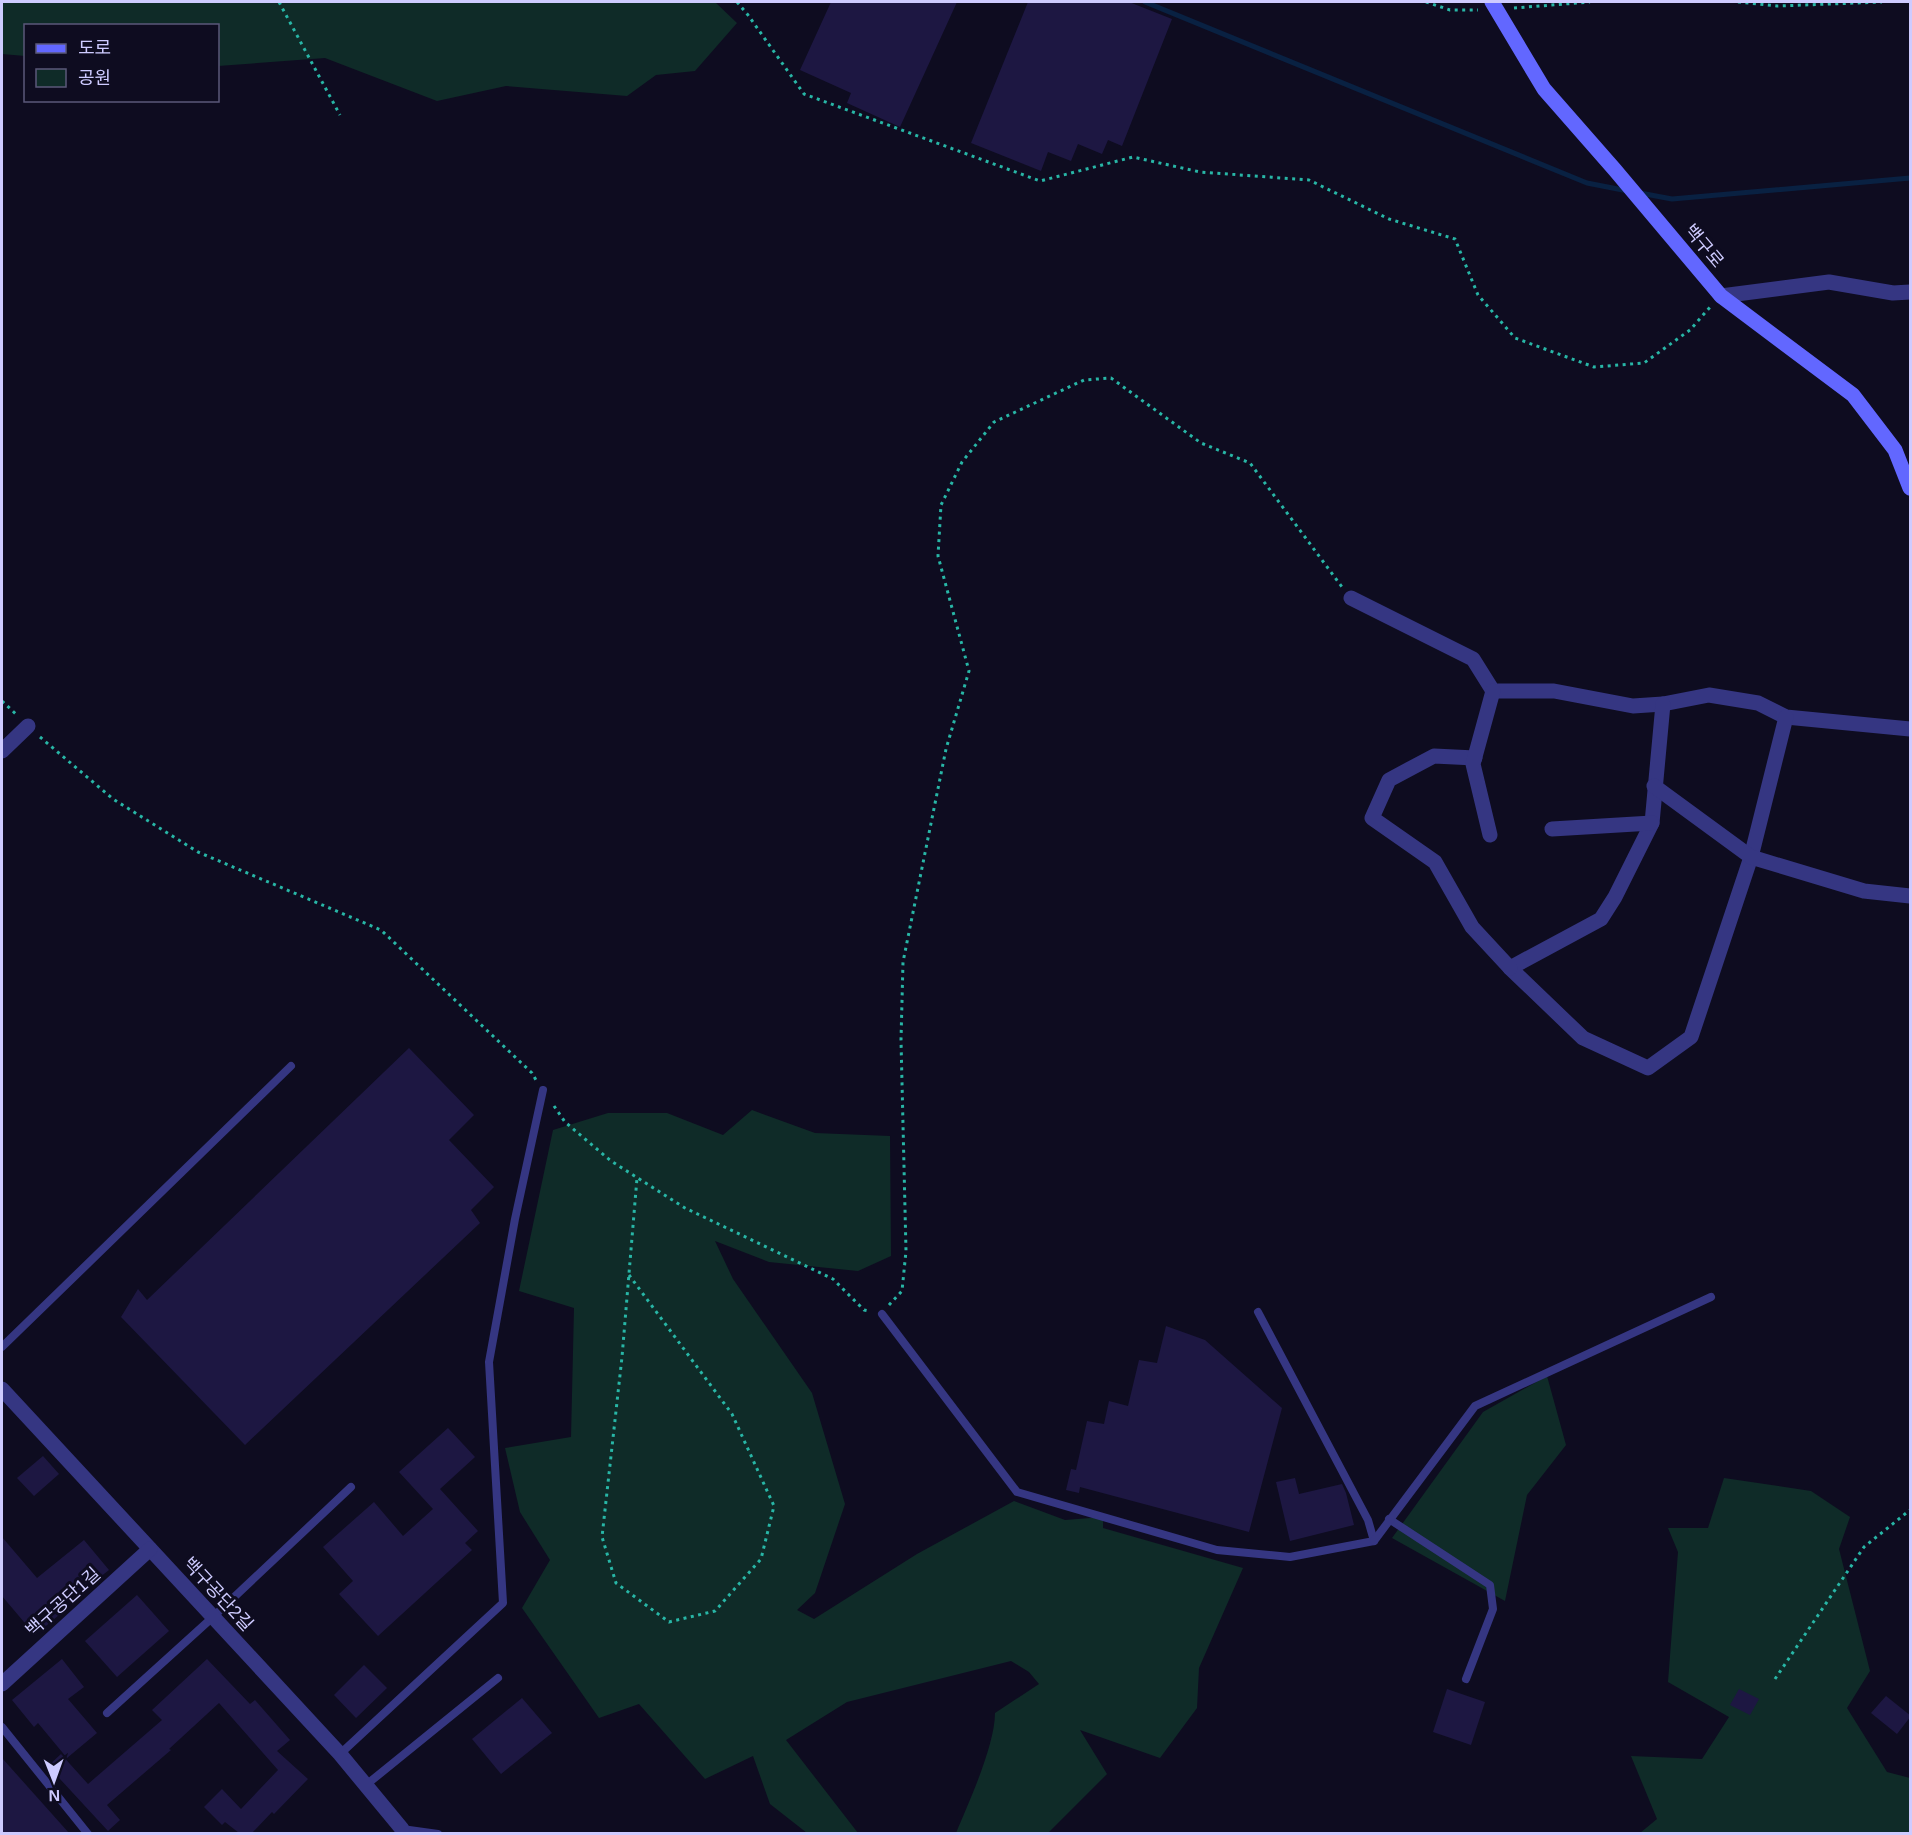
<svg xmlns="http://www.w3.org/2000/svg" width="1912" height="1835" font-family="Helvetica,'Noto Sans KR',sans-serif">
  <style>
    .green { fill: #0f2b28 }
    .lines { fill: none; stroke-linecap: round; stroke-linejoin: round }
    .stream { stroke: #092142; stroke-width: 5 }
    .building { fill: #1d1742 }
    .path { stroke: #28b6a6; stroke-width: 3; stroke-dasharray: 3 4.5; stroke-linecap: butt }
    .lane { stroke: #353682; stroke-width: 8 }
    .street { stroke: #353682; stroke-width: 15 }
    .secondary { stroke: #6267ff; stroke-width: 15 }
    .labels { text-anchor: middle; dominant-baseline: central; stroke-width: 6; stroke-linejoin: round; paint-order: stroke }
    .street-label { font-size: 18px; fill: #cecbff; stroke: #0e0c20 }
  </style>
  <rect width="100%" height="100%" fill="#0e0c20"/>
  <!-- green -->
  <g class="green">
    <path d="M2,2H715L737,23L695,71L656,75L627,96L506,86L437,101L325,58L218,66V26H26L25,56L2,54Z"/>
    <path d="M752,1110L815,1133L890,1136L891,1256L858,1271L769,1262L715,1241L733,1279L812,1393L845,1504L815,1593L797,1610L814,1619L917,1554L1014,1501L1065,1520L1103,1517V1528L1243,1568L1199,1668L1197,1708L1160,1758L1080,1730L1107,1774L1048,1833H956C969,1802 995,1745 995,1713L1039,1684L1029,1672L1011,1661L847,1702L786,1740L858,1833H807L770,1804L753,1756L705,1779L639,1704L599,1718L522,1608L550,1560L520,1512L505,1448L571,1437L574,1308L519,1291L553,1130L608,1113H667L723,1135Z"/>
    <path d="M1547,1376L1566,1445L1527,1495L1505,1601L1392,1538L1483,1412Z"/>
    <path d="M1724,1478L1811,1491L1850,1517L1839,1549L1870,1671L1847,1708L1887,1772L1910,1778V1833H1640L1657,1819L1631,1756L1702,1759L1729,1717L1668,1682L1678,1552L1668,1528H1708Z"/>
  </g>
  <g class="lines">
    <!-- stream -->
    <g class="stream">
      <path d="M1145,2L1587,183L1628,191"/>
      <path d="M1640,193L1672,199L1910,178"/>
    </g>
  </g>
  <!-- building -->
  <g class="building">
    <path d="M831,2H957L900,127L847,103L851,93L800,70Z"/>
    <path d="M1028,2H1129L1172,19L1122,146L1108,140L1102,154L1078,144L1071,161L1048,152L1041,171L971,143Z"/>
    <path d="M409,1048L474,1115L449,1140L494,1187L471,1210L480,1223L245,1445L121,1317L138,1289L147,1300Z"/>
    <path d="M1166,1326L1205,1340L1282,1408L1249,1532L1080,1487L1079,1493L1066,1490L1071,1469L1076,1470L1087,1421L1104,1424L1109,1401L1128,1406L1139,1360L1157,1363Z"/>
    <path d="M448,1428L475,1457L440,1489L478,1531L465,1543L472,1550L378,1636L339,1594L353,1581L323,1547L374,1502L403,1536L433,1509L399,1472Z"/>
    <path d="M43,1456L59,1474L34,1496L17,1478Z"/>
    <path d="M1295,1478L1299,1494L1342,1484L1346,1493L1354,1525L1290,1541L1276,1482Z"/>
    <path d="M2,1537L37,1578L84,1540L109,1570L62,1607L65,1610L35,1635L2,1596Z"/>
    <path d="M137,1595L169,1631L117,1677L85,1641Z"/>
    <path d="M62,1659L84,1687L68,1699L97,1733L67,1758L38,1723L34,1727L12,1700Z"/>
    <path d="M207,1659L250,1704L255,1700L290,1740L277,1751L308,1779L274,1814L272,1812L252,1833H239L225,1822L222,1825L204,1807L222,1789L241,1809L278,1770L219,1703L169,1749L171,1750L107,1805L120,1820L108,1831L48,1766L61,1754L88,1784L162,1720L152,1710Z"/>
    <path d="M364,1665L387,1688L356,1718L334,1695Z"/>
    <path d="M1447,1689L1485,1702L1471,1745L1433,1732Z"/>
    <path d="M1739,1689L1759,1699L1750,1715L1730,1705Z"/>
    <path d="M1886,1696L1911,1716L1897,1734L1871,1713Z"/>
    <path d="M522,1698L552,1733L501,1774L472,1739Z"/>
    <path d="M2,1758L69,1833H2Z"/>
  </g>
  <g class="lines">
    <!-- path -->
    <g class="path">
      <path d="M279,2L340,115"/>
      <path d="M737,2L748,15L804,94L1040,181L1133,157L1200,172L1309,180L1389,219L1455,239L1478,295L1515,338L1594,367L1644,363L1690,330L1711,306"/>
      <path d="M1426,2L1450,10H1478"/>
      <path d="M1738,2L1777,6L1882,2"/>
      <path d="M1514,8L1590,2"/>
      <path d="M2,701L18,716"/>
      <path d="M40,737L113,799L198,852L381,930L532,1073L536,1080"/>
      <path d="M554,1106L565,1122L611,1161L685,1208L833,1279L864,1310L869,1311"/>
      <path d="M629,1275L732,1414L774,1506L761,1559L715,1611L669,1622L616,1583L602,1537L622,1357L637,1178"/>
      <path d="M889,1305L902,1291L906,1251L901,1040L903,962L946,749L969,671L938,556L941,505L962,462L994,422L1084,380L1111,378L1201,443L1250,463L1342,587"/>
      <path d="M1775,1679L1864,1547L1910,1510"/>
    </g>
    <!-- lane -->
    <g class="lane">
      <path d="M882,1314L1017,1492L1217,1550L1290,1557L1374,1541L1368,1520L1258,1312"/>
      <path d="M2,1347L291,1066"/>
      <path d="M1389,1519L1490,1585L1493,1609L1466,1679"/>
      <path d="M1374,1541L1475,1406L1711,1297"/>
      <path d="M107,1713L213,1617L351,1487"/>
      <path d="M2,1727L88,1834"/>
      <path d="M340,1754L503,1603L489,1362L515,1219L543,1090"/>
      <path d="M366,1785L498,1678"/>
      <path d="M402,1833V1829L438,1834"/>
    </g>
    <!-- street -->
    <g class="street">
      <path d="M1721,296L1829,282L1893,293L1910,292"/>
      <path d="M1351,598L1473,659L1493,691H1554L1633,706L1663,704L1709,695L1758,703L1786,717L1910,729"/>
      <path d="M1663,704L1652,823L1615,897L1601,919L1510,968L1583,1038L1648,1068L1691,1037L1751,857L1786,717"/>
      <path d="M2,751L28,726"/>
      <path d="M1475,758L1434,756L1389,780L1372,818L1435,862L1472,927L1510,968"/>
      <path d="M1654,786L1751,857L1864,891L1910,896"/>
      <path d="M1552,829L1652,823"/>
      <path d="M1490,835L1473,764L1493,691"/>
      <path d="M2,1389L340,1754L402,1829"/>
      <path d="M2,1684L150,1549"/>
    </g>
    <!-- secondary -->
    <path class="secondary" d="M1492,2L1544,89L1615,170L1721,296L1853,395L1895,450L1910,488"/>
  </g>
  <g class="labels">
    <!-- street labels -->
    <g class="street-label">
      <text transform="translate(1704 246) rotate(50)">백구로</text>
      <text transform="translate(218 1594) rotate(47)">백구공단2길</text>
      <text transform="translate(63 1602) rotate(-42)">백구공단1길</text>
    </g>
  </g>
  <!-- border -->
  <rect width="1912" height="1835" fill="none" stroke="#cecbff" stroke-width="6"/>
  <!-- legend -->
  <rect x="24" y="24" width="195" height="78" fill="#0e0c20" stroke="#5b5879" stroke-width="1.5"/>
  <rect x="36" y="44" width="30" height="9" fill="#6267ff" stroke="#5b5879" stroke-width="1.5"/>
  <text x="78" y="54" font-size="18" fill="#cecbff">도로</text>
  <rect x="36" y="69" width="30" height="18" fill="#0f2b28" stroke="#5b5879" stroke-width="1.5"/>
  <text x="78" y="84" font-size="18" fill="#cecbff">공원</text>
  <!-- north arrow -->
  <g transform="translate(54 1781) rotate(179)" stroke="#0e0c20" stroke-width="4.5" paint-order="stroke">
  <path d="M0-4.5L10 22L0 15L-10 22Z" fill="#cecbff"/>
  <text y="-9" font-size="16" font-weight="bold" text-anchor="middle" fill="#cecbff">N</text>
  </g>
</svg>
